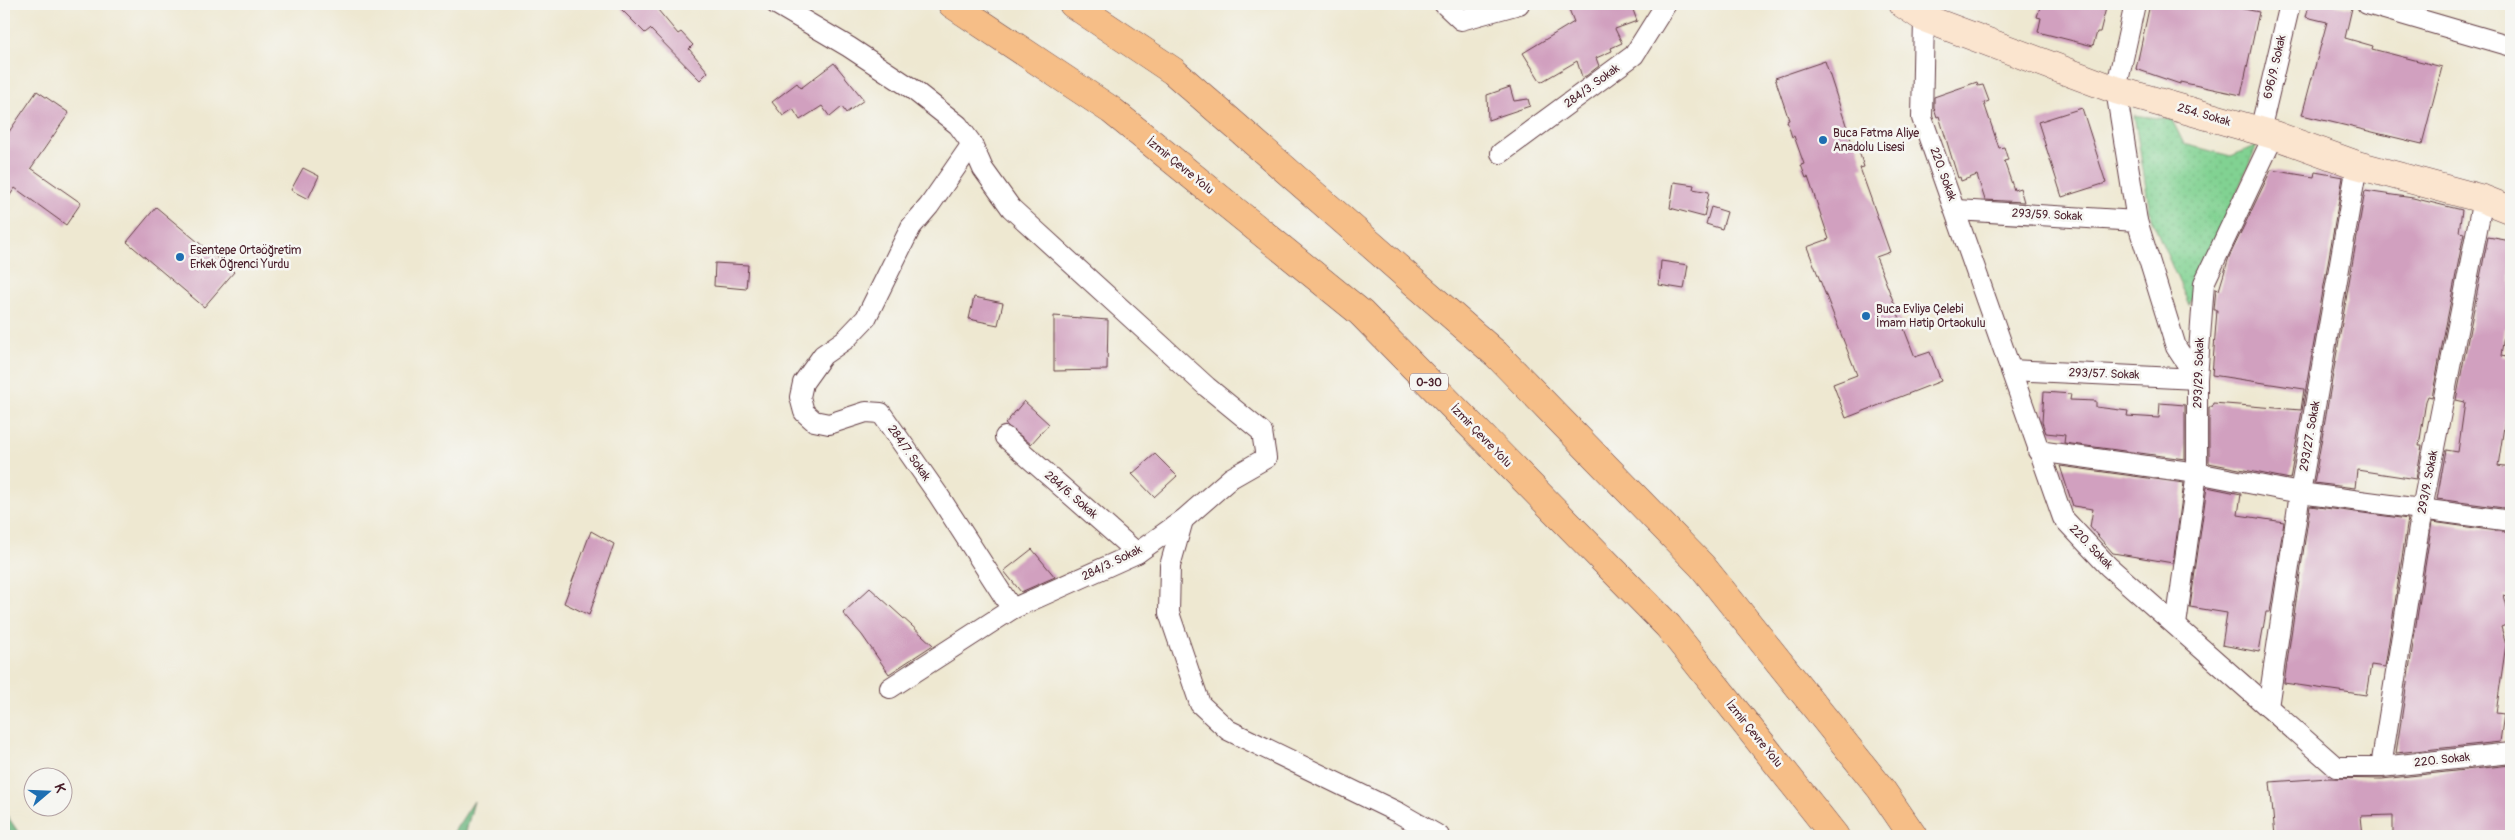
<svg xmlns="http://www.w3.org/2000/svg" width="2515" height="840" font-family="Pangolin,sans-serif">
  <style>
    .forest { fill: url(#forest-crowns); stroke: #596a54 }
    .park { fill: url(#park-dots); stroke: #66785e }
    .building { fill: #d1a0bf }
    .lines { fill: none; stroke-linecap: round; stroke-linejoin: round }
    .street-casing { stroke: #633d44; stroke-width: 22 }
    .secondary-casing { stroke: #633d44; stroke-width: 29 }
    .highway-casing { stroke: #633d44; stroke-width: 29 }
    .street { stroke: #fff; stroke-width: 20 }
    .secondary { stroke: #fbe5cf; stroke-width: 28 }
    .highway { stroke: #f6be87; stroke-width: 28 }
    .poi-dot { fill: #1f6fb2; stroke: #f6f6f2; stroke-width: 2 }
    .labels { text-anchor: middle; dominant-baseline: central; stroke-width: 5; stroke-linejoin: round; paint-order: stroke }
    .shield { fill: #f6f6f2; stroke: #7e6067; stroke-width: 1 }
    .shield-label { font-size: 11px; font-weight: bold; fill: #4a1f2b }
    .street-label { font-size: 12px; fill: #4a1f2b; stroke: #f6f6f2 }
    .poi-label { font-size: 12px; fill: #4a1f2b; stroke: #f6f6f2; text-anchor: start }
  </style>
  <defs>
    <pattern id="forest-crowns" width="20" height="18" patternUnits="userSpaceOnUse" patternTransform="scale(1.25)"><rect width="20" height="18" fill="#68b47c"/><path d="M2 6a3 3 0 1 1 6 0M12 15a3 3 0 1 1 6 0" fill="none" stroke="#589266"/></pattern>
    <pattern id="park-dots" width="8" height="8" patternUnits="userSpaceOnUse" patternTransform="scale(1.25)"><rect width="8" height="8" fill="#81d292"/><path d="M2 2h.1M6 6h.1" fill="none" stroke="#71b47e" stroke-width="1.8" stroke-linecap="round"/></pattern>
  </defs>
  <rect width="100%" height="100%" fill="#f6f6f2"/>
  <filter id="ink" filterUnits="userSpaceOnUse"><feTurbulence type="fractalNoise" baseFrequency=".02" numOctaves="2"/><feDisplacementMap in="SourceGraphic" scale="10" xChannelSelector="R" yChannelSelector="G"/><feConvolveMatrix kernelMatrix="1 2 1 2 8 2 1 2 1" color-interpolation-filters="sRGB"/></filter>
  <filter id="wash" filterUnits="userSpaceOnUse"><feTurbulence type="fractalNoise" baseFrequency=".0096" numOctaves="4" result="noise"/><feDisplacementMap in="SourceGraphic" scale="20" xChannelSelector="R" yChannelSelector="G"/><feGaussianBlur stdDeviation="1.12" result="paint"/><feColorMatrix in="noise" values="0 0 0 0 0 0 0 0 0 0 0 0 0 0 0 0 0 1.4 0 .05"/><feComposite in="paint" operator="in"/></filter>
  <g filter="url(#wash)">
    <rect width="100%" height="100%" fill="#eee8d1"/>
    <!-- forest -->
    <g class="forest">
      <path d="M474,801L465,836H451Z"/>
      <path d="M4,811L21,836H4Z"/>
    </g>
    <!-- park -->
    <path class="park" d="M2134,115L2172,120L2184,144L2231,156L2257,145L2189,305L2151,218Z"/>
    <g id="blocks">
      <!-- building -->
      <g class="building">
        <path d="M616,4H653L678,34L681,32L693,45L689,49L708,72L700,80L650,29L645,33Z"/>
        <path d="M1567,4H1631L1637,21L1615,29L1622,43L1611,48L1612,51L1596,58L1599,66L1586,76L1582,77L1577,61L1541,82L1523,53L1574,22Z"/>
        <path d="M2041,4H2107L2100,32H2097L2093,46L2038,32L2041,18L2037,17Z"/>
        <path d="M2150,4H2219L2259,12L2241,95L2180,82V84L2136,69Z"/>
        <path d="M2309,4H2332L2352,8L2345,38L2373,46L2372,49L2442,67L2422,144L2302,115L2327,22L2306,17Z"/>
        <path d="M1825,61L1852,143L1856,142L1864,167L1860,168L1890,252L1876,257L1915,357L1930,352L1941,381L1846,418L1833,384L1857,375L1807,247L1829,239L1808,177L1806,178L1801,165L1804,164L1794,136L1792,137L1787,121L1789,120L1775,78Z"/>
        <path d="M834,63L864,100L846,113L842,107L830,117L822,106L800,120L793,109L783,116L772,102L797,83L801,88Z"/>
        <path d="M1977,82L1978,86L1983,85L1989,101L1984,103L1999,148L2004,147L2008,160L2004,161L2014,190L2020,188L2024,202L1985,200L1977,175L1961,181L1960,177L1958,178L1939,116L1937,117L1934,108V97Z"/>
        <path d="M1510,87L1514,101L1528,99L1530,106L1488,120L1487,95Z"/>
        <path d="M37,91L69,113L31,168L81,203L66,225L15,188L4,204V139Z"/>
        <path d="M2082,108L2106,183L2062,197L2038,122Z"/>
        <path d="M303,168L319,176L308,199L291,190Z"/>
        <path d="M2271,170L2314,177L2315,172L2343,177L2290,479L2209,463V407H2212L2213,403L2301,410L2304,389L2212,375L2217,310H2214L2216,289L2219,290L2229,257Z"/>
        <path d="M1674,182L1694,185L1693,189L1709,192L1704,217L1670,208Z"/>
        <path d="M2365,191L2413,198L2462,210L2459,232L2464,233L2432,397L2428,396L2426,401L2419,446H2422L2416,479L2357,470L2355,488L2314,483Z"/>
        <path d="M156,207L234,272L204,307L127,242Z"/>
        <path d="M1711,207L1727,212L1722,229L1706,224Z"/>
        <path d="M2488,237L2511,241V321L2510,328H2505L2501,356L2511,358V381L2498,466L2511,468V509L2437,499L2446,450L2458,452L2465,402L2456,400Z"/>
        <path d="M1661,261L1688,265L1684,289L1659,285Z"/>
        <path d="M715,263L748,265L746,289L714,286Z"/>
        <path d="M974,297L1003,303L998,325L969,319Z"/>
        <path d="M1054,316L1108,320L1107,370L1054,371Z"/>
        <path d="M2044,392L2071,394L2070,400L2096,401V407L2128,411L2127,416L2159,418L2160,403L2185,405V459L2064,443L2065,435L2046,433L2042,422Z"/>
        <path d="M1024,401L1049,424L1031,444L1005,424Z"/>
        <path d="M1155,454L1177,476L1154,497L1132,474Z"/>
        <path d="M2060,466L2184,483L2173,563L2113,553L2090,527L2093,509L2073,506Z"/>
        <path d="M2207,487L2241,494L2238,515L2284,522L2270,612H2266L2259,652L2222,645L2227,613L2190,607Z"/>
        <path d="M2310,506L2408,519L2385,667L2371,665L2366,695L2284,683Z"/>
        <path d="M2432,522L2511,533V597L2504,595L2511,623L2501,627L2506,644L2496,713L2504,714L2500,742L2396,753Z"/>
        <path d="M591,531L614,544L589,615L564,603Z"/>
        <path d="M1032,549L1055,577L1021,592L1004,571Z"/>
        <path d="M870,588L933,645L889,674L862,635L843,613Z"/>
        <path d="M2511,765V836H2393V815L2361,816L2363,836H2275L2270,782L2328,778L2382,779Z"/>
      </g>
    </g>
  </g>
  <g filter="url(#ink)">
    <use href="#blocks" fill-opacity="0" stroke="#633d44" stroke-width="1"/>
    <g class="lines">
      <!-- street casing -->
      <g class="street-casing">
        <g id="street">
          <path d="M776,4L849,47L911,88L958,125L972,144L983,169L1011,208L1207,387L1262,432L1266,458L1231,478L1183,520L1137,553L1012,609L890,688"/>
          <path d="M1444,4L1461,20L1519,4"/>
          <path d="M1928,4L1924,18L1922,118L2063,518L2108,566L2336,767H2381L2511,753"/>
          <path d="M2135,4L2116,90L2137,221L2176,347L2197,379"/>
          <path d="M2367,4L2511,46"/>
          <path d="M2260,131L2290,4"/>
          <path d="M972,144L929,206L911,227L866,318L846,339L823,355L803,383L800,397L804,412L814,421L829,424L866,412L881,413L939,496L1012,609"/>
          <path d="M1501,153L1634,55L1666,4"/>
          <path d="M1956,210L2137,221"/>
          <path d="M2011,370L2197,379"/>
          <path d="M1005,437L1137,553"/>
          <path d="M2038,451L2197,473L2300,493L2511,521"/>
          <path d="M1183,520L1170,566L1169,613L1200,704L1228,730L1399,813L1439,836"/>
          <path d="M2176,625L2197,473V379L2204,283L2274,135"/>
          <path d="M2268,707L2300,493L2357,165"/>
          <path d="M2381,767L2422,509L2483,199"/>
        </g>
      </g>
      <!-- secondary casing -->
      <g class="secondary-casing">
        <path id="secondary" d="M1903,4L1924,18L2116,90L2274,135L2357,165L2483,199L2511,210"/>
      </g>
      <!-- highway casing -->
      <g class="highway-casing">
        <g id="highway">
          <path d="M952,4L1111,110L1361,313L1668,626L1835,836"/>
          <path d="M1073,4L1173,71L1496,354L1702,566L1881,789L1913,836"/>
        </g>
      </g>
      <!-- street -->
      <use href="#street" class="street"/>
      <!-- secondary -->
      <use href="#secondary" class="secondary"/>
      <!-- highway -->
      <use href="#highway" class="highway"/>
    </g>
  </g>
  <!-- markers -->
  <g class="poi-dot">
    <circle cx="1823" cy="140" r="5"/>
    <circle cx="180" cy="257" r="5"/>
    <circle cx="1866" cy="316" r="5"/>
  </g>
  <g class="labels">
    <!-- shield labels -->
    <rect class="shield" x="1410" y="373.5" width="38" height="17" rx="4"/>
    <g class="shield-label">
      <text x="1429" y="382">O-30</text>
    </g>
    <!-- street labels -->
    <g class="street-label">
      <text transform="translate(2275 67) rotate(-77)">696/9. Sokak</text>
      <text transform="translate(1592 86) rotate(-36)">284/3. Sokak</text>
      <text transform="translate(2204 115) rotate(16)">254. Sokak</text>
      <text transform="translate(1180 166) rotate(39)">İzmir Çevre Yolu</text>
      <text transform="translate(1943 174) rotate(70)">220. Sokak</text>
      <text transform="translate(2047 215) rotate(3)">293/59. Sokak</text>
      <text transform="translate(2199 373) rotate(-88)">293/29. Sokak</text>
      <text transform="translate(2104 374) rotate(2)">293/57. Sokak</text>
      <text transform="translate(1481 436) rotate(46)">İzmir Çevre Yolu</text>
      <text transform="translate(2310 436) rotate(-80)">293/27. Sokak</text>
      <text transform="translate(909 453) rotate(55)">284/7. Sokak</text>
      <text transform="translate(2428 482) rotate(-79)">293/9. Sokak</text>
      <text transform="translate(1071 495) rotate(41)">284/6. Sokak</text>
      <text transform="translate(2091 547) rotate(46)">220. Sokak</text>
      <text transform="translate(1112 563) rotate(-26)">284/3. Sokak</text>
      <text transform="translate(1754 734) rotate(51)">İzmir Çevre Yolu</text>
      <text transform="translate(2442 760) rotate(-6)">220. Sokak</text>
    </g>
    <!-- poi labels -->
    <g class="poi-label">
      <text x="1833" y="133">Buca Fatma Aliye<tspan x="1833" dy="14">Anadolu Lisesi</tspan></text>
      <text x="190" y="250">Esentepe Ortaöğretim<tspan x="190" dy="14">Erkek Öğrenci Yurdu</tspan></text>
      <text x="1876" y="309">Buca Evliya Çelebi<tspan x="1876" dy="14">İmam Hatip Ortaokulu</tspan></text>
    </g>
  </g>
  <!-- margin -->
  <rect width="2515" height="840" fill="none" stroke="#f6f6f2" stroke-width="20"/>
  <!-- north arrow -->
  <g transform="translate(48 792) rotate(71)"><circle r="24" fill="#f6f6f2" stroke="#b1a0a2"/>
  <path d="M0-4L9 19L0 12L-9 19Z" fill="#1f6fb2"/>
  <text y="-8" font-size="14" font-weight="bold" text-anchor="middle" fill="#4a1f2b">K</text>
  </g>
</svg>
